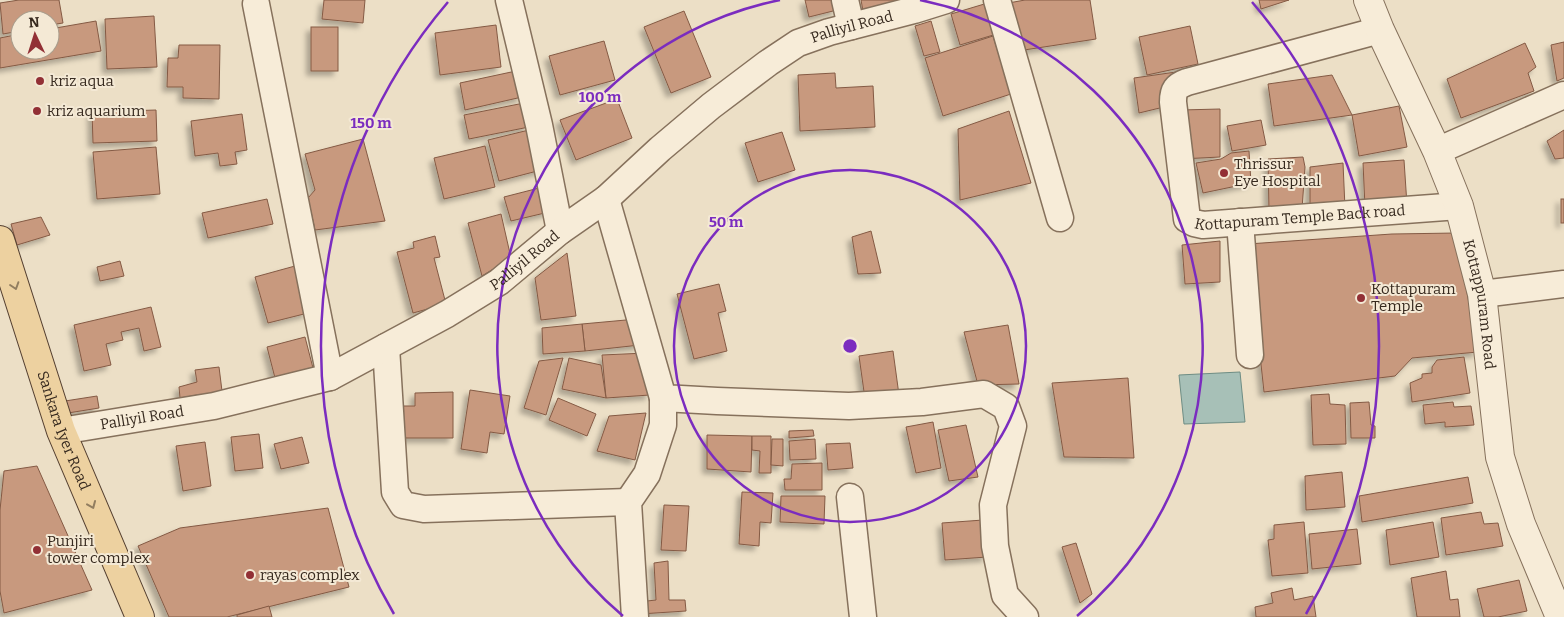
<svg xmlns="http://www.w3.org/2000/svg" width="1564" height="617" font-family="Bitter,serif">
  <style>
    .water { fill: #a7c0b7; stroke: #6e8d84 }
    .building { fill: #c8997e; stroke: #845a44; filter: url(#shadow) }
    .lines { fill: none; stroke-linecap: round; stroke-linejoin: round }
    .minor-casing { stroke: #86715c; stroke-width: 29 }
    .tertiary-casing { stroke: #86715c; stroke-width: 30 }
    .primary-casing { stroke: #543f30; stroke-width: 30 }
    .minor { stroke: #f7ecd8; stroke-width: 26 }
    .tertiary { stroke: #f7ecd8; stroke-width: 28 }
    .primary { stroke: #edd1a0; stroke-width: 28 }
    .oneway { stroke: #927e60 }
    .ring { fill: none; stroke: #7b2cbf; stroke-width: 2.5 }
    .poi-dot { fill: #923035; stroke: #f4e9d5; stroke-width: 2 }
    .labels { text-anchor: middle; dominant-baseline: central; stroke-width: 4; stroke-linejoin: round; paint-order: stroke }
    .street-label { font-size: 15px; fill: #372a1f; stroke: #f4e9d5 }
    .poi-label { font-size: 15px; fill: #372a1f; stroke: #f4e9d5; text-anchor: start }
    .centre { fill: #7b2cbf; stroke: #f4e9d5; stroke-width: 2.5 }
    .ring-label { font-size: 15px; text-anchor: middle; font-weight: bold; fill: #7b2cbf; stroke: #f4e9d5; stroke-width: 4; stroke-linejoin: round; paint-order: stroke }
  </style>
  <defs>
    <filter id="shadow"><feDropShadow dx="-4.5" dy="4.5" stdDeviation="2.5" flood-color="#0004"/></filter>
  </defs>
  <rect width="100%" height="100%" fill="#ecdfc6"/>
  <!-- water -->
  <path class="water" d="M1240,372L1245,422L1184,424L1179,375Z"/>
  <!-- building -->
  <g class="building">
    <path d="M19,0H59L63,23L50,25V20H20V31L3,34L0,3Z"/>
    <path d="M324,0H365L363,23L322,19Z"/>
    <path d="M805,0H835L837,10L809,17Z"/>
    <path d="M861,0H906L863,11Z"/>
    <path d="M1025,0H1090L1096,39L1011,52L1003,4Z"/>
    <path d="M1259,0H1289L1261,9Z"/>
    <path d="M991,2L1000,33L960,45L951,14Z"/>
    <path d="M684,11L711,77L671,93L644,27Z"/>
    <path d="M154,16L157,67L107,69L105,19Z"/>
    <path d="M96,21L101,51L0,68V38L20,34V50H50V29Z"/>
    <path d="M931,21L940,52L924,56L915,26Z"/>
    <path d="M496,25L501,67L440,75L435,33Z"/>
    <path d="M1190,26L1198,64L1147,75L1139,37Z"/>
    <rect x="311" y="27" width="27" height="44"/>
    <path d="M993,36L1011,94L943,116L925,58Z"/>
    <path d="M604,41L615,80L560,95L549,56Z"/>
    <path d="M1564,42V78L1557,81L1551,45Z"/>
    <path d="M1525,43L1536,67L1528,73L1534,91L1461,118L1447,79Z"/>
    <path d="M179,45H220L219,99L183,98V87H167L168,58H178Z"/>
    <path d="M1190,70L1168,106L1139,113L1134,78Z"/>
    <path d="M516,71L522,97L465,110L460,83Z"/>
    <path d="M835,73L836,88L873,86L875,127L800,131L798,75Z"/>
    <path d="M1332,75L1352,115L1274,126L1268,84Z"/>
    <path d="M617,99L632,138L576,160L560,120Z"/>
    <path d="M524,103L529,127L469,139L464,115Z"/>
    <path d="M1399,106L1407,147L1359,156L1352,115Z"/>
    <path d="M1220,109V157L1181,159V110Z"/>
    <path d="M156,110L157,141L93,143L92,112Z"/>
    <path d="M1009,111L1031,183L960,200L958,129Z"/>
    <path d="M242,114L247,150L235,152L237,164L220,166L218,153L195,156L191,121Z"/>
    <path d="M1261,120L1266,145L1232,151L1227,126Z"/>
    <path d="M533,129L545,169L499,181L488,140Z"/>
    <path d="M1564,130V158L1555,159L1547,141Z"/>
    <path d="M782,132L795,170L758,182L745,143Z"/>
    <path d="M363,139L385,221L315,230L308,198L315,190L305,154Z"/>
    <path d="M485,146L495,187L444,199L434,158Z"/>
    <path d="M156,147L160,194L97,199L93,152Z"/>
    <path d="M1249,151L1251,183L1203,193L1196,163L1221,159L1231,153Z"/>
    <path d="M1303,157L1305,167L1302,209L1269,211L1268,159Z"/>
    <path d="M1404,160L1407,205L1365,207L1363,163Z"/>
    <path d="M1343,163L1345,208L1310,211V167Z"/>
    <path d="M543,187L549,212L511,221L504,197Z"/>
    <path d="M267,199L273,224L208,238L202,213Z"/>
    <rect x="1561" y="199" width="3" height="24"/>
    <path d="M501,214L511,258L482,276L468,223Z"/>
    <path d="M41,217L50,235L17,245L11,224Z"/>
    <path d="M871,231L881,273L858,274L852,237Z"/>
    <path d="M1456,233L1478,352L1412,358L1395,376L1264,392L1248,244L1392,234Z"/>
    <path d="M435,236L440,257L434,258L446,304L413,313L397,252L414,248L413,242Z"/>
    <path d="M1220,241V282L1185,284L1182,245Z"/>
    <path d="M567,253L576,316L541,320L535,278Z"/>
    <path d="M120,261L124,276L100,281L97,267Z"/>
    <path d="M295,266L308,313L268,323L255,277Z"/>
    <path d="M719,284L726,311L718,313L727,351L694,359L677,294Z"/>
    <path d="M151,307L161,347L144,351L139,328L121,332L123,340L106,344L111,365L84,371L74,325Z"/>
    <path d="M637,319L640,345L585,351L582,324Z"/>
    <path d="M582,324L585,351L543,354L542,328Z"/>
    <path d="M1008,325L1019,384L978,385L964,332Z"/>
    <path d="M305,337L313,368L275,378L267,347Z"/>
    <path d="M893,351L899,395L865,399L859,356Z"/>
    <path d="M646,353L650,395L606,398L602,355Z"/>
    <path d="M1464,357L1470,393L1412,402L1410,383L1422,378V374L1432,373V367L1437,360Z"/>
    <path d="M563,358L546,415L524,408L539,361Z"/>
    <path d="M569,358L601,365L606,398L562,389Z"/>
    <path d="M219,367L223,399L199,403L197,395L180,398L179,387L197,382L195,370Z"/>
    <path d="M1128,378L1134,458L1064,457L1052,383Z"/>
    <path d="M470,390L510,396L504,434L490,432L487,453L461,449Z"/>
    <path d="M453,392V438H398V406H415V393Z"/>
    <path d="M1329,394L1330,404L1345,405L1346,444L1313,445L1311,395Z"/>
    <path d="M97,396L99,408L68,413L65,401Z"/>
    <path d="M558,398L596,414L587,436L549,420Z"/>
    <path d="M1369,402L1371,425L1375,426V438H1351L1350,403Z"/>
    <path d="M1453,402L1454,407L1471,406L1474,425L1445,427V422L1425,424L1423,405Z"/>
    <path d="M646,413L635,460L597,451L609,416Z"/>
    <path d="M933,422L941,468L916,473L906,427Z"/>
    <path d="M966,425L978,477L949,481L938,430Z"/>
    <path d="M813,430L814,436L789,438V431Z"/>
    <path d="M259,434L263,468L235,471L231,437Z"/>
    <path d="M707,435L752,436L751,472L707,469Z"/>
    <path d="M752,436H771V473H759L760,451L752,450Z"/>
    <path d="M302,437L309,463L281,469L274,444Z"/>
    <path d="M772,439H783V466L771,465Z"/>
    <path d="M815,439L816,459L790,460L789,441Z"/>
    <path d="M205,442L211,486L183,491L176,446Z"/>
    <path d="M850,443L853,468L828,470L826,444Z"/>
    <path d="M822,463V490H785L784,479H791L792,464Z"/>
    <path d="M37,466L92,590L4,613L0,591V510L4,471Z"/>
    <path d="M1342,472L1345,507L1306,510L1305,476Z"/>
    <path d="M1468,477L1473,503L1362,522L1359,496Z"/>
    <path d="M742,492L773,493L771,523L760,522L759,546L739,544Z"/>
    <path d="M781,496H825L824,524L780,522Z"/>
    <path d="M664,505L689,506L686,551L661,550Z"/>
    <path d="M328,508L349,587L227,617H169L138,546L180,528Z"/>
    <path d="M1481,512L1484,524L1498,523L1503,546L1446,555L1441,518Z"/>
    <path d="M983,520L987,557L945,560L942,523Z"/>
    <path d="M1304,522L1308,573L1272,576L1268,540L1274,539V525Z"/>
    <path d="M1433,522L1439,557L1390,565L1386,530Z"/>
    <path d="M1357,529L1361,564L1312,569L1309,534Z"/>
    <path d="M1076,543L1092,594L1080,603L1062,547Z"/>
    <path d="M668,561L669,600H685L686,611L640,614L638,602L656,600L654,563Z"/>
    <path d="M1446,571L1450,600L1458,599L1460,617H1417L1411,578Z"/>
    <path d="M1519,580L1527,611L1498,617H1484L1477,589Z"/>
    <path d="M1292,588L1294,600L1313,596L1316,617H1256L1255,607L1273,603L1271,593Z"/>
    <path d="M269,606L272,617H237V615Z"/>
  </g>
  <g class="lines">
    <!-- minor casing -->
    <g class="minor-casing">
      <g id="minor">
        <path d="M509,0L539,125L560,231"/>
        <path d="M845,0L851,26"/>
        <path d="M997,0L1060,218"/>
        <path d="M256,4L330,377"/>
        <path id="s1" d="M1380,30L1187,82C1176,86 1173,90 1173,102L1187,219L1194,223L1203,225L1459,206"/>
        <path d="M1437,151L1564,95"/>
        <path d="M606,199L663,398L717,401L849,406L922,402L984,394L1006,407L1013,426L993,505L995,546L1005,595L1025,617"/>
        <path d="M1240,222L1250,355"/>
        <path d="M1482,294L1564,284"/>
        <path d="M386,347L395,492L403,505L424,509L628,502"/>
        <path id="s2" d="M61,431L214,406L330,377L447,314L499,282L560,231L606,199L660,149L711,106L768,63L798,43L829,32L914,10L946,0"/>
        <path d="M850,497L863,617"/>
        <path d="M635,617L628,502L647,474L663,425V398"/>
      </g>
    </g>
    <!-- tertiary casing -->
    <g class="tertiary-casing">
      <g id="tertiary">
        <path id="s3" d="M1368,0L1380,30L1437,151L1459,206L1482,294L1500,457L1521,524L1560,617"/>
      </g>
    </g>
    <!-- primary casing -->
    <g class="primary-casing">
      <g id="primary">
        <path id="s4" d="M0,240L61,431L140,617"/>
      </g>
    </g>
    <!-- minor -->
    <use href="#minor" class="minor"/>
    <!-- tertiary -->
    <use href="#tertiary" class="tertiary"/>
    <!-- primary -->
    <use href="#primary" class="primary"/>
  </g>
  <!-- one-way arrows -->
  <defs><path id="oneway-chevron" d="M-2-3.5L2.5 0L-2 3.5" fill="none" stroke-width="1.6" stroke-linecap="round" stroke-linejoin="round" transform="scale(1.25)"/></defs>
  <g class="oneway">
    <use href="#oneway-chevron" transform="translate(15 286) rotate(72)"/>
    <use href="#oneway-chevron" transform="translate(92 505) rotate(67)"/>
  </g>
  <!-- distance rings -->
  <g class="ring">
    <circle cx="850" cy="346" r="176"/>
    <path d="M623 616A353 353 0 0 1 780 0M920 0A353 353 0 0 1 1077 616"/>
    <path d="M394 614A529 529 0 0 1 448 2M1252 2A529 529 0 0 1 1306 614"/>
  </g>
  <!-- markers -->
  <g class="poi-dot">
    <circle cx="40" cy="81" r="5"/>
    <circle cx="37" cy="111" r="5"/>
    <circle cx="1224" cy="173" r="5"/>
    <circle cx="1361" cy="298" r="5"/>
    <circle cx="37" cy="550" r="5"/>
    <circle cx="250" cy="575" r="5"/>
  </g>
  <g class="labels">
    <!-- street labels -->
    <g class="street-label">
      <text stroke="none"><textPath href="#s2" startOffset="908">Palliyil Road</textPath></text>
      <text stroke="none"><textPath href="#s1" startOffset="459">Kottapuram Temple Back road</textPath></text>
      <text stroke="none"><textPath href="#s2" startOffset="502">Palliyil Road</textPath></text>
      <text stroke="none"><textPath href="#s3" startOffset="326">Kottappuram Road</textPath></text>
      <text stroke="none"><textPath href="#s2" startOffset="82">Palliyil Road</textPath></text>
      <text stroke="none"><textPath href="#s4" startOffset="201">Sankara Iyer Road</textPath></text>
    </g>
    <!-- poi labels -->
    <g class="poi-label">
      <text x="50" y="81">kriz aqua</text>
      <text x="47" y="111">kriz aquarium</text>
      <text x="1234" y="164">Thrissur<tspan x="1234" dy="17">Eye Hospital</tspan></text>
      <text x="1371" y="289">Kottapuram<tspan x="1371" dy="17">Temple</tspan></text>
      <text x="47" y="541">Punjiri<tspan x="47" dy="17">tower complex</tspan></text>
      <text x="260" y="575">rayas complex</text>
    </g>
  </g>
  <circle cx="850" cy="346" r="8" class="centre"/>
  <g class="ring-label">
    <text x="600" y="102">100 m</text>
    <text x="371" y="128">150 m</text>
    <text x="726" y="227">50 m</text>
  </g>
  <!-- north arrow -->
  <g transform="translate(35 35) rotate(356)"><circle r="24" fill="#f4e9d5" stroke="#a89d8c"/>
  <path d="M0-4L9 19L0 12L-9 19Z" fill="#923035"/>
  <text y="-8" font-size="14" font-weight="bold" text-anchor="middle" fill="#372a1f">N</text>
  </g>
</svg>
